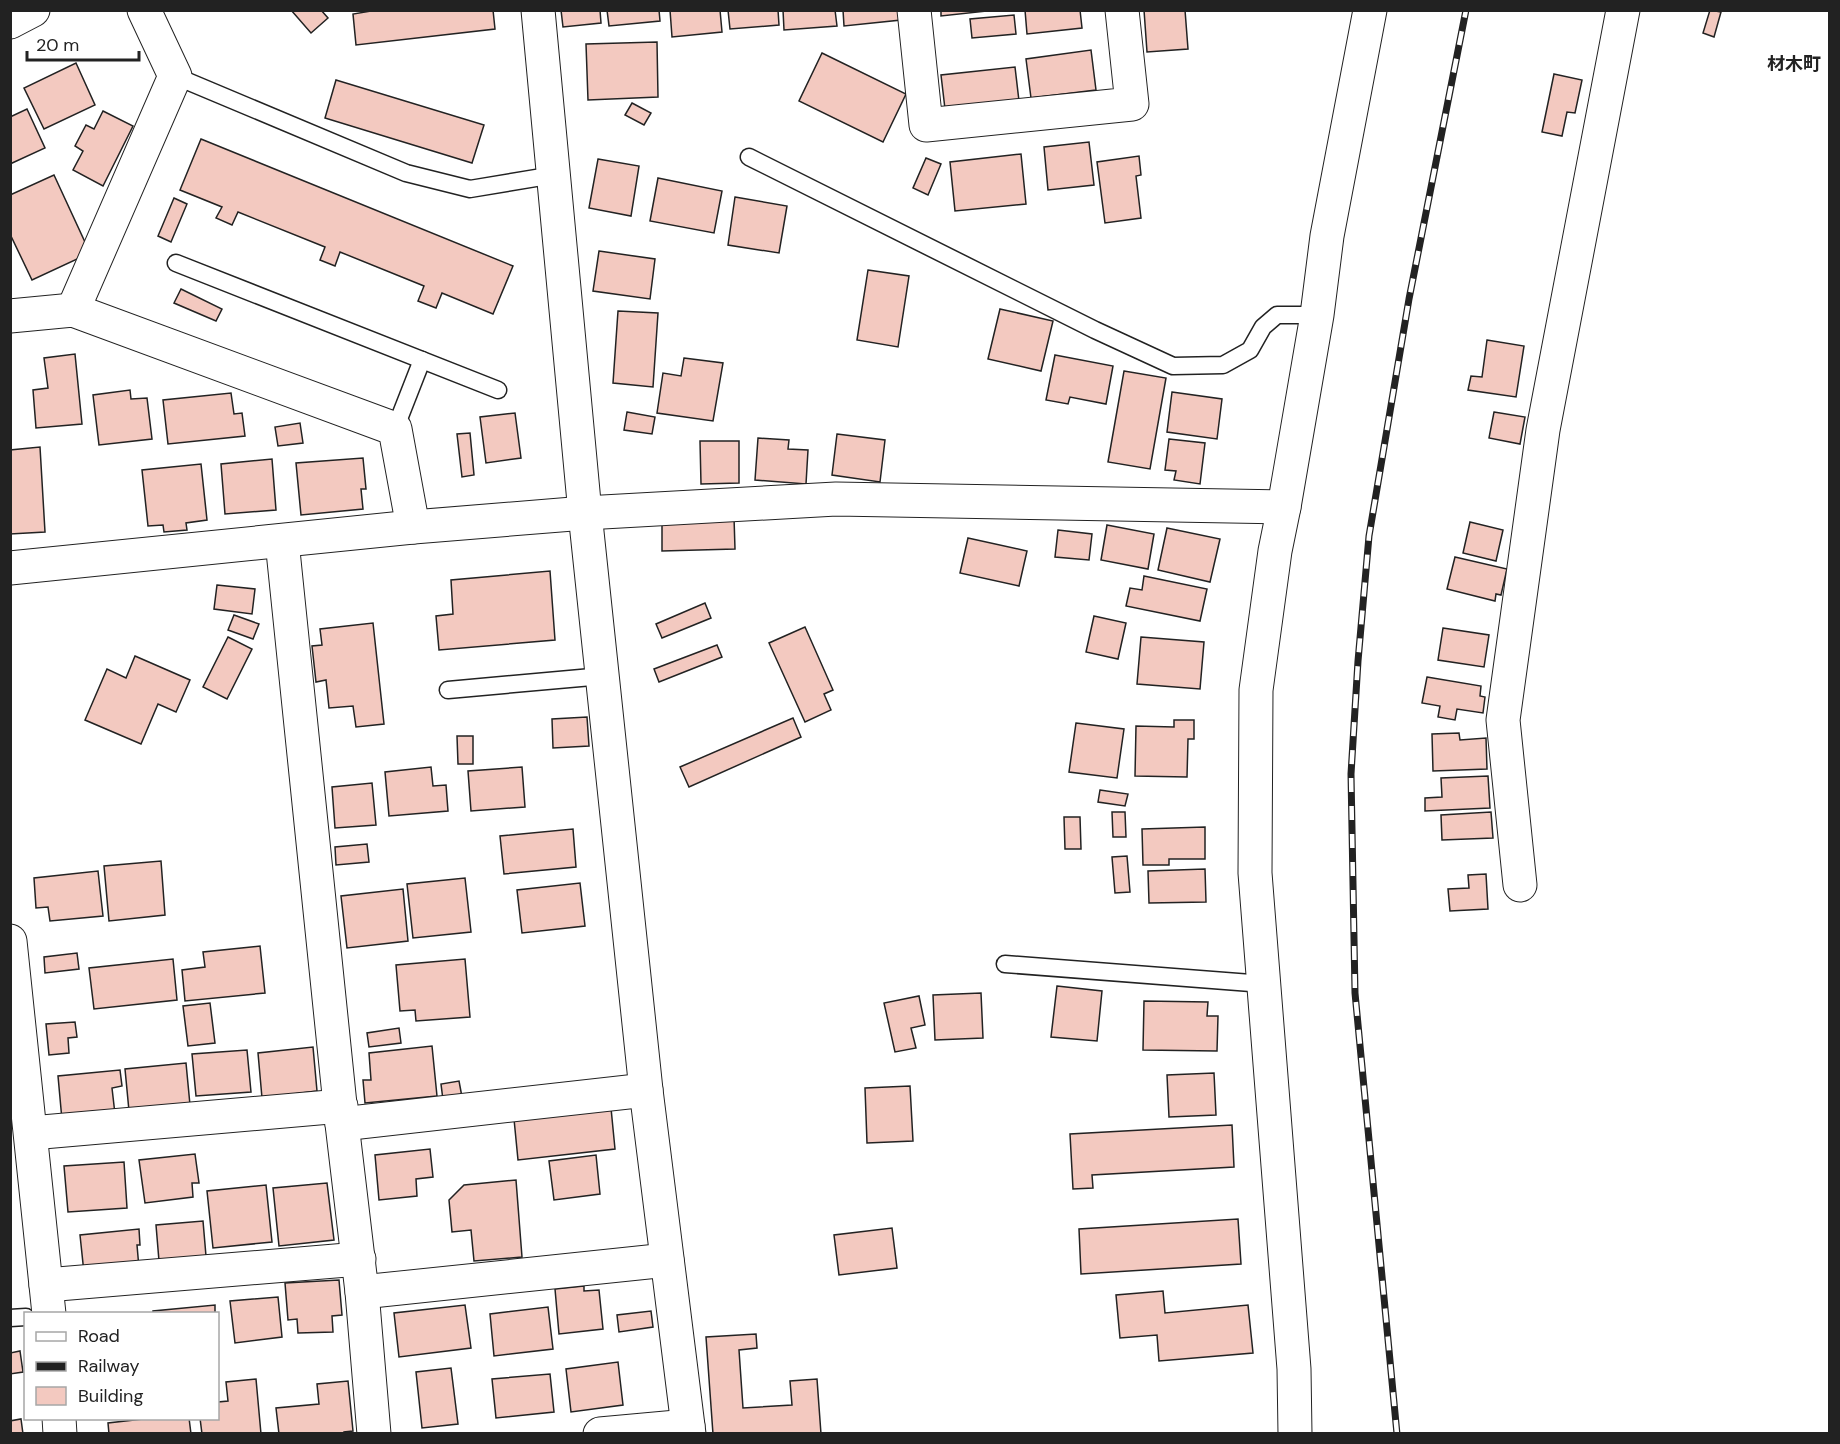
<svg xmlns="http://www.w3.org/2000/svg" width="1840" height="1444" font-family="'DM Sans','Noto Sans JP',sans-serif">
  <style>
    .building { fill: #f3c9c0; stroke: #222; stroke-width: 1.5 }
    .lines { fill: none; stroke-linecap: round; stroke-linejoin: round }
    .lane-casing { stroke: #222; stroke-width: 19 }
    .street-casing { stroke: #222; stroke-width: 35 }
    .secondary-casing { stroke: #222; stroke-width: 35 }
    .lane { stroke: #fff; stroke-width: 16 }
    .street { stroke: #fff; stroke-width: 33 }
    .secondary { stroke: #fff; stroke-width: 33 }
    .rail-casing { stroke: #222; stroke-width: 7 }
    .rail { stroke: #fff; stroke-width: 4.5; stroke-dasharray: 14; stroke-linecap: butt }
    .labels { text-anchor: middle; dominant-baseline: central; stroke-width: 4.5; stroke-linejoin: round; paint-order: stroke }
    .quarter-label { font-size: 18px; font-weight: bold; fill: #222; stroke: #fff }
  </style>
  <rect width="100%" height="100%" fill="#fff"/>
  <!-- building -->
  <g class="building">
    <path d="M291,10H321L328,18L311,33Z"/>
    <path d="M377,10H493L495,29L356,45L353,14Z"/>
    <path d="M561,10H600L601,23L563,27Z"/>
    <path d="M607,10H659L660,21L609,26Z"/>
    <path d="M670,10H720L722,32L672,37Z"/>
    <path d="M728,10H778L779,25L730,29Z"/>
    <path d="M783,10H835L837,26L784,30Z"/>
    <path d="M843,10H900L901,20L844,26Z"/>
    <path d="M941,10H996L941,16Z"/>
    <path d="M1025,10H1080L1082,28L1027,34Z"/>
    <path d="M1144,10H1185L1188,49L1147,52Z"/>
    <path d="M1710,10L1721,12L1714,37L1703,33Z"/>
    <path d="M1014,15L1016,34L972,38L970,19Z"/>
    <path d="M657,42L658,97L588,100L586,44Z"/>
    <path d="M1091,50L1096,90L1031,98L1026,59Z"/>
    <path d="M822,53L906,94L883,142L799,101Z"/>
    <path d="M76,63L95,105L44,129L24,88Z"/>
    <path d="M1015,67L1019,101L945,109L941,75Z"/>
    <path d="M1554,74L1582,80L1575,113L1567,112L1562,136L1542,132Z"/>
    <path d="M336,80L484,125L472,163L325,118Z"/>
    <path d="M632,103L651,113L644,125L625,115Z"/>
    <path d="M27,109L45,148L10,164V117Z"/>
    <path d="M103,111L133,126L103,186L73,170L83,151L75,146L86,125L94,129Z"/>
    <path d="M201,139L513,266L493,314L442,293L436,308L418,301L424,286L340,252L335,266L320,260L325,247L238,212L232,225L216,218L222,207L180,190Z"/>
    <path d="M1089,142L1094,185L1048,190L1044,147Z"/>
    <path d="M1021,154L1026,204L955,211L950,162Z"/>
    <path d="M1139,156L1141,175L1136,176L1141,218L1105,223L1097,162Z"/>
    <path d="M926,158L941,164L928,195L913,188Z"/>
    <path d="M598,159L639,166L631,216L589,208Z"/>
    <path d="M54,175L90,253L32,280L10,234V195Z"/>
    <path d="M658,178L722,191L714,233L650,221Z"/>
    <path d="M735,197L787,206L779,253L728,245Z"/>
    <path d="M174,198L187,204L171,242L158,236Z"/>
    <path d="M599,251L655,259L650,299L593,291Z"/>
    <path d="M868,270L909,276L898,347L857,340Z"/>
    <path d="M181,289L222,309L216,321L174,303Z"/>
    <path d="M1000,309L1053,321L1041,371L988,359Z"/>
    <path d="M618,311L658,313L653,387L613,383Z"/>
    <path d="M1487,340L1524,346L1516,397L1468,390L1471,376L1482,377Z"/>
    <path d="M75,354L82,424L36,428L33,390L48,388L44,358Z"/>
    <path d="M1055,355L1113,366L1106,404L1070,397L1068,404L1046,400Z"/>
    <path d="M684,358L723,363L713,421L657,413L663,373L681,376Z"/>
    <path d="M1124,371L1166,378L1150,469L1108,462Z"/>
    <path d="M130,390L131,399L147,398L152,439L99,445L93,395Z"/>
    <path d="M1172,392L1222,399L1217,439L1167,432Z"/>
    <path d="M231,393L234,414L242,413L245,436L168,444L163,400Z"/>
    <path d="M627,412L655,417L652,434L624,430Z"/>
    <path d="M1494,412L1525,417L1520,444L1489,438Z"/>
    <path d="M515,413L521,458L486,463L480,417Z"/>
    <path d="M300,423L303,443L278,446L275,427Z"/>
    <path d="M470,433L474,475L462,477L457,434Z"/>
    <path d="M837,434L885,440L880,482L832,475Z"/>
    <path d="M758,438L789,440L788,449L808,450L806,484L755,480Z"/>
    <path d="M1169,439L1205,443L1200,484L1174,480L1176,471L1165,470Z"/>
    <path d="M700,441H739V483L701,484Z"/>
    <path d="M40,447L45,532L10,534V450Z"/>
    <path d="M363,458L366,489H361L363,509L301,515L296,463Z"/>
    <path d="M272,459L276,510L225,514L221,464Z"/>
    <path d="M201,464L207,520L186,523L187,530L164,532L163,525L148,526L142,470Z"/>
    <path d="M734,517L735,549L662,551V519Z"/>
    <path d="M1470,522L1503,530L1496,561L1463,553Z"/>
    <path d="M1107,525L1154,534L1148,569L1101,560Z"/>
    <path d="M1167,528L1220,539L1210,582L1158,570Z"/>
    <path d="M1058,530L1092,534L1089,560L1055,557Z"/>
    <path d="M968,538L1027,551L1019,586L960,573Z"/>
    <path d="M1455,557L1507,569L1501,595L1496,594L1495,601L1447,589Z"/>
    <path d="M550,571L555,640L439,650L436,616L453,614L451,580Z"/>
    <path d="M1144,576L1207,589L1200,621L1126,606L1130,588L1142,590Z"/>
    <path d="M217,585L255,589L252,614L214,609Z"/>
    <path d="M705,603L711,618L662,638L656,624Z"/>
    <path d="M234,615L259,624L253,639L228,630Z"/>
    <path d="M1094,616L1126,623L1118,659L1086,652Z"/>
    <path d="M373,623L384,724L356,727L353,706L329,708L326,680L316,682L312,646L322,645L320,629Z"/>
    <path d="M805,627L833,690L824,694L831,710L805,722L769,643Z"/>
    <path d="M1443,628L1489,635L1484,667L1438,660Z"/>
    <path d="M228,637L252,649L227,699L203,687Z"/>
    <path d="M1141,637L1204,642L1200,689L1137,684Z"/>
    <path d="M717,645L722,657L659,682L654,669Z"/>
    <path d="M135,656L190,680L176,712L158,704L141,744L85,720L107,669L126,678Z"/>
    <path d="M1427,677L1481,686L1480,696L1485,697L1483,713L1457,709L1455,720L1438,717L1440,706L1422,703Z"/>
    <path d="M587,717L589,746L553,748L552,719Z"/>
    <path d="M793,718L801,737L689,787L680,767Z"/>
    <path d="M1174,720H1194V739H1188L1187,777L1135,776L1136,726L1174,727Z"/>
    <path d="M1076,723L1124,729L1117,778L1069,772Z"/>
    <path d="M1459,733L1460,740L1486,738L1487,769L1433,771L1432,734Z"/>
    <path d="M457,736H473V764H458Z"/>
    <path d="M431,767L433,786L446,785L448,811L389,816L385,772Z"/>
    <path d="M522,767L525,807L471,811L468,771Z"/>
    <path d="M1488,776L1490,808L1425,811V798L1442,797L1441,778Z"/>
    <path d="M372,783L376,825L335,828L332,787Z"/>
    <path d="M1100,790L1128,794L1125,806L1098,802Z"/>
    <path d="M1112,812H1125L1126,837H1113Z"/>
    <path d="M1491,812L1493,838L1442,840L1441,815Z"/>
    <path d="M1064,817H1080L1081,849H1065Z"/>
    <path d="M1205,827V859H1169V865H1143L1142,829Z"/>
    <path d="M573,829L576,867L504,874L500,836Z"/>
    <path d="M367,844L369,862L336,865L335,847Z"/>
    <path d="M1127,856L1130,892L1115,893L1112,857Z"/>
    <path d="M161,861L165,915L109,921L104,866Z"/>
    <path d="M1205,869L1206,902L1149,903L1148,871Z"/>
    <path d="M98,871L103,916L50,921L48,907L36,908L34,878Z"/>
    <path d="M1486,874L1488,909L1450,911L1448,889L1469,888L1468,875Z"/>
    <path d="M465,878L471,932L413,938L407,884Z"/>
    <path d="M580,883L585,926L522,933L517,890Z"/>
    <path d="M403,889L408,941L347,948L341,896Z"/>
    <path d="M260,946L265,993L185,1001L182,970L205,967L203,952Z"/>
    <path d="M77,953L79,969L45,973L44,957Z"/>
    <path d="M173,959L177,1000L94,1009L89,968Z"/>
    <path d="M465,959L470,1017L416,1021L415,1010L400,1011L396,965Z"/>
    <path d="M1057,986L1102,991L1097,1041L1051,1037Z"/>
    <path d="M981,993L983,1038L935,1040L933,995Z"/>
    <path d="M919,996L925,1025L911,1028L916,1048L895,1052L884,1003Z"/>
    <path d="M1144,1001L1208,1002L1207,1016H1218L1217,1051L1143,1050Z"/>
    <path d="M210,1003L215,1043L188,1046L183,1006Z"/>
    <path d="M75,1022L77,1037L68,1038L69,1053L49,1055L46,1024Z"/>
    <path d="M399,1028L401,1043L369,1047L367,1033Z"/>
    <path d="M432,1046L437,1096L365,1103L363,1080H371L369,1053Z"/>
    <path d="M313,1047L317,1091L262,1098L258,1053Z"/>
    <path d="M247,1050L251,1092L196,1096L192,1054Z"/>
    <path d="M186,1063L190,1105L129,1111L125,1069Z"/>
    <path d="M120,1070L122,1086L112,1088L115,1114L62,1120L58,1076Z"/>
    <path d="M1214,1073L1216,1115L1169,1117L1167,1075Z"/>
    <path d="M459,1081L462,1097L443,1100L441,1084Z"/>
    <path d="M910,1086L913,1141L867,1143L865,1088Z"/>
    <path d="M611,1108L615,1149L518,1160L514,1119Z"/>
    <path d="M1232,1125L1234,1167L1092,1175L1093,1188L1073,1189L1070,1134Z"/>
    <path d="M430,1149L433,1177L416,1179L417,1196L379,1200L375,1155Z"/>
    <path d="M195,1154L199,1183H192L193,1197L145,1203L139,1160Z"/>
    <path d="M596,1155L600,1194L554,1200L549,1161Z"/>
    <path d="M124,1162L127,1208L68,1212L64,1166Z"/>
    <path d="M516,1180L522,1257L474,1261L471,1230L452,1232L449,1200L464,1185Z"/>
    <path d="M327,1183L334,1240L279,1246L273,1188Z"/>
    <path d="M266,1185L272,1242L213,1248L207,1191Z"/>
    <path d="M1238,1219L1241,1264L1081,1274L1079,1229Z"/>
    <path d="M203,1221L206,1256L159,1261L156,1225Z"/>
    <path d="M892,1228L897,1268L839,1275L834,1235Z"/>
    <path d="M139,1229L140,1245H137L139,1268L84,1273L80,1235Z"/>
    <path d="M339,1280L342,1315L332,1316L333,1332L298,1333L297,1319L288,1320L285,1283Z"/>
    <path d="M584,1286V1291L599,1290L603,1329L559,1334L555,1289Z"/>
    <path d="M1163,1291L1165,1313L1248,1305L1253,1353L1159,1361L1157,1335L1120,1338L1116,1295Z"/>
    <path d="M278,1297L282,1337L235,1343L230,1301Z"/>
    <path d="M215,1305V1314H153V1311Z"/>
    <path d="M465,1305L471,1348L399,1357L394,1313Z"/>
    <path d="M548,1307L553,1349L494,1356L490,1314Z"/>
    <path d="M651,1311L653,1327L619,1332L617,1315Z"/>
    <path d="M756,1334L757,1348L739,1350L743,1408L792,1405L790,1381L817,1379L821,1434H713L706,1337Z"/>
    <path d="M20,1351L23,1372L10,1374V1353Z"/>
    <path d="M618,1362L623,1405L571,1412L566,1369Z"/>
    <path d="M451,1368L458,1424L422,1428L416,1372Z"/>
    <path d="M550,1374L554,1412L496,1418L492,1379Z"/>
    <path d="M256,1379L261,1434H202L200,1418H218V1402L228,1401L226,1382Z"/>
    <path d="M348,1381L353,1431L344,1432V1434H279L276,1408L319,1404L317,1384Z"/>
    <path d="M152,1418H189L191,1434H109L108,1423Z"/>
    <path d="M21,1419L23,1434H10V1421Z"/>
  </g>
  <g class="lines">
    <!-- lane casing -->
    <g class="lane-casing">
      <g id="lane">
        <path d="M175,76L406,173L470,189L554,175"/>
        <path d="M749,157L1095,330L1173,366L1223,365L1250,350L1263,327L1277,315H1317"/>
        <path d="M176,263L498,390"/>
        <path d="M395,429L422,360"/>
        <path d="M448,690L603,676"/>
        <path d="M1005,964L1264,984"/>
        <path d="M10,1318L26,1317"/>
      </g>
    </g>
    <!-- street casing -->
    <g class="street-casing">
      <g id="street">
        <path d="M538,10L585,513L646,1090L689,1434"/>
        <path d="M914,10L926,125L1132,104L1122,10"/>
        <path d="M73,310L175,76L144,10"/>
        <path d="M10,316L73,310L395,429L413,527"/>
        <path d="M282,541L342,1124L362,1292L374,1434"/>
        <path d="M10,568L413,527L585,513L836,499L1284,507"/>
        <path d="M1520,885L1503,720L1543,430L1623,10"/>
        <path d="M10,941L49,1314"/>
        <path d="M342,1124L646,1090"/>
        <path d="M31,1133L341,1106"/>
        <path d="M46,1285L359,1259"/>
        <path d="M362,1292L667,1260"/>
        <path d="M59,1418L60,1434"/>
        <path d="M600,1434L688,1426"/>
      </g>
    </g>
    <!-- secondary casing -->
    <g class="secondary-casing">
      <g id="secondary">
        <path d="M10,22L33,10"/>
        <path d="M1295,1434L1294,1369L1255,873L1256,690L1275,551L1284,507L1317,315L1327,236L1370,10"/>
      </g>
    </g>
    <!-- lane -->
    <use href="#lane" class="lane"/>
    <!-- street -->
    <use href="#street" class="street"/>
    <!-- secondary -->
    <use href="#secondary" class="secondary"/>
    <!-- rail casing -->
    <g class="rail-casing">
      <path id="rail" d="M1397,1434L1355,993L1351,774L1358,661L1369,536L1409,299L1466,10"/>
    </g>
    <!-- rail -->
    <use href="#rail" class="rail"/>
  </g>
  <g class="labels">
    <!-- quarter labels -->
    <g class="quarter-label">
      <text x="1794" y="64">材木町</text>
    </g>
  </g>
  <!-- border -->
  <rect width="1840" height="1444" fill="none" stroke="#222222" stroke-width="24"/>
  <!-- legend -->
  <rect x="24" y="1312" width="195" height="108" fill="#ffffff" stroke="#a7a7a7" stroke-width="1.5"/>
  <rect x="36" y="1332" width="30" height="9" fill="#ffffff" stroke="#a7a7a7" stroke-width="1.5"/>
  <text x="78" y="1342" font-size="18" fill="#222222">Road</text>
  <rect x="36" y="1362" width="30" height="9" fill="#222222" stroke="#a7a7a7" stroke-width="1.5"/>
  <text x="78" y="1372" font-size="18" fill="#222222">Railway</text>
  <rect x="36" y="1387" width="30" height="18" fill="#f3c9c0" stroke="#a7a7a7" stroke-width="1.5"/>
  <text x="78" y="1402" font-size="18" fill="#222222">Building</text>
  <!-- scale -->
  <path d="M27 51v9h112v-9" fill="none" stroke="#222222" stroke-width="3"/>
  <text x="36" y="51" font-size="18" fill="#222222" stroke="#ffffff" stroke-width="4.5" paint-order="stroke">20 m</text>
</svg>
